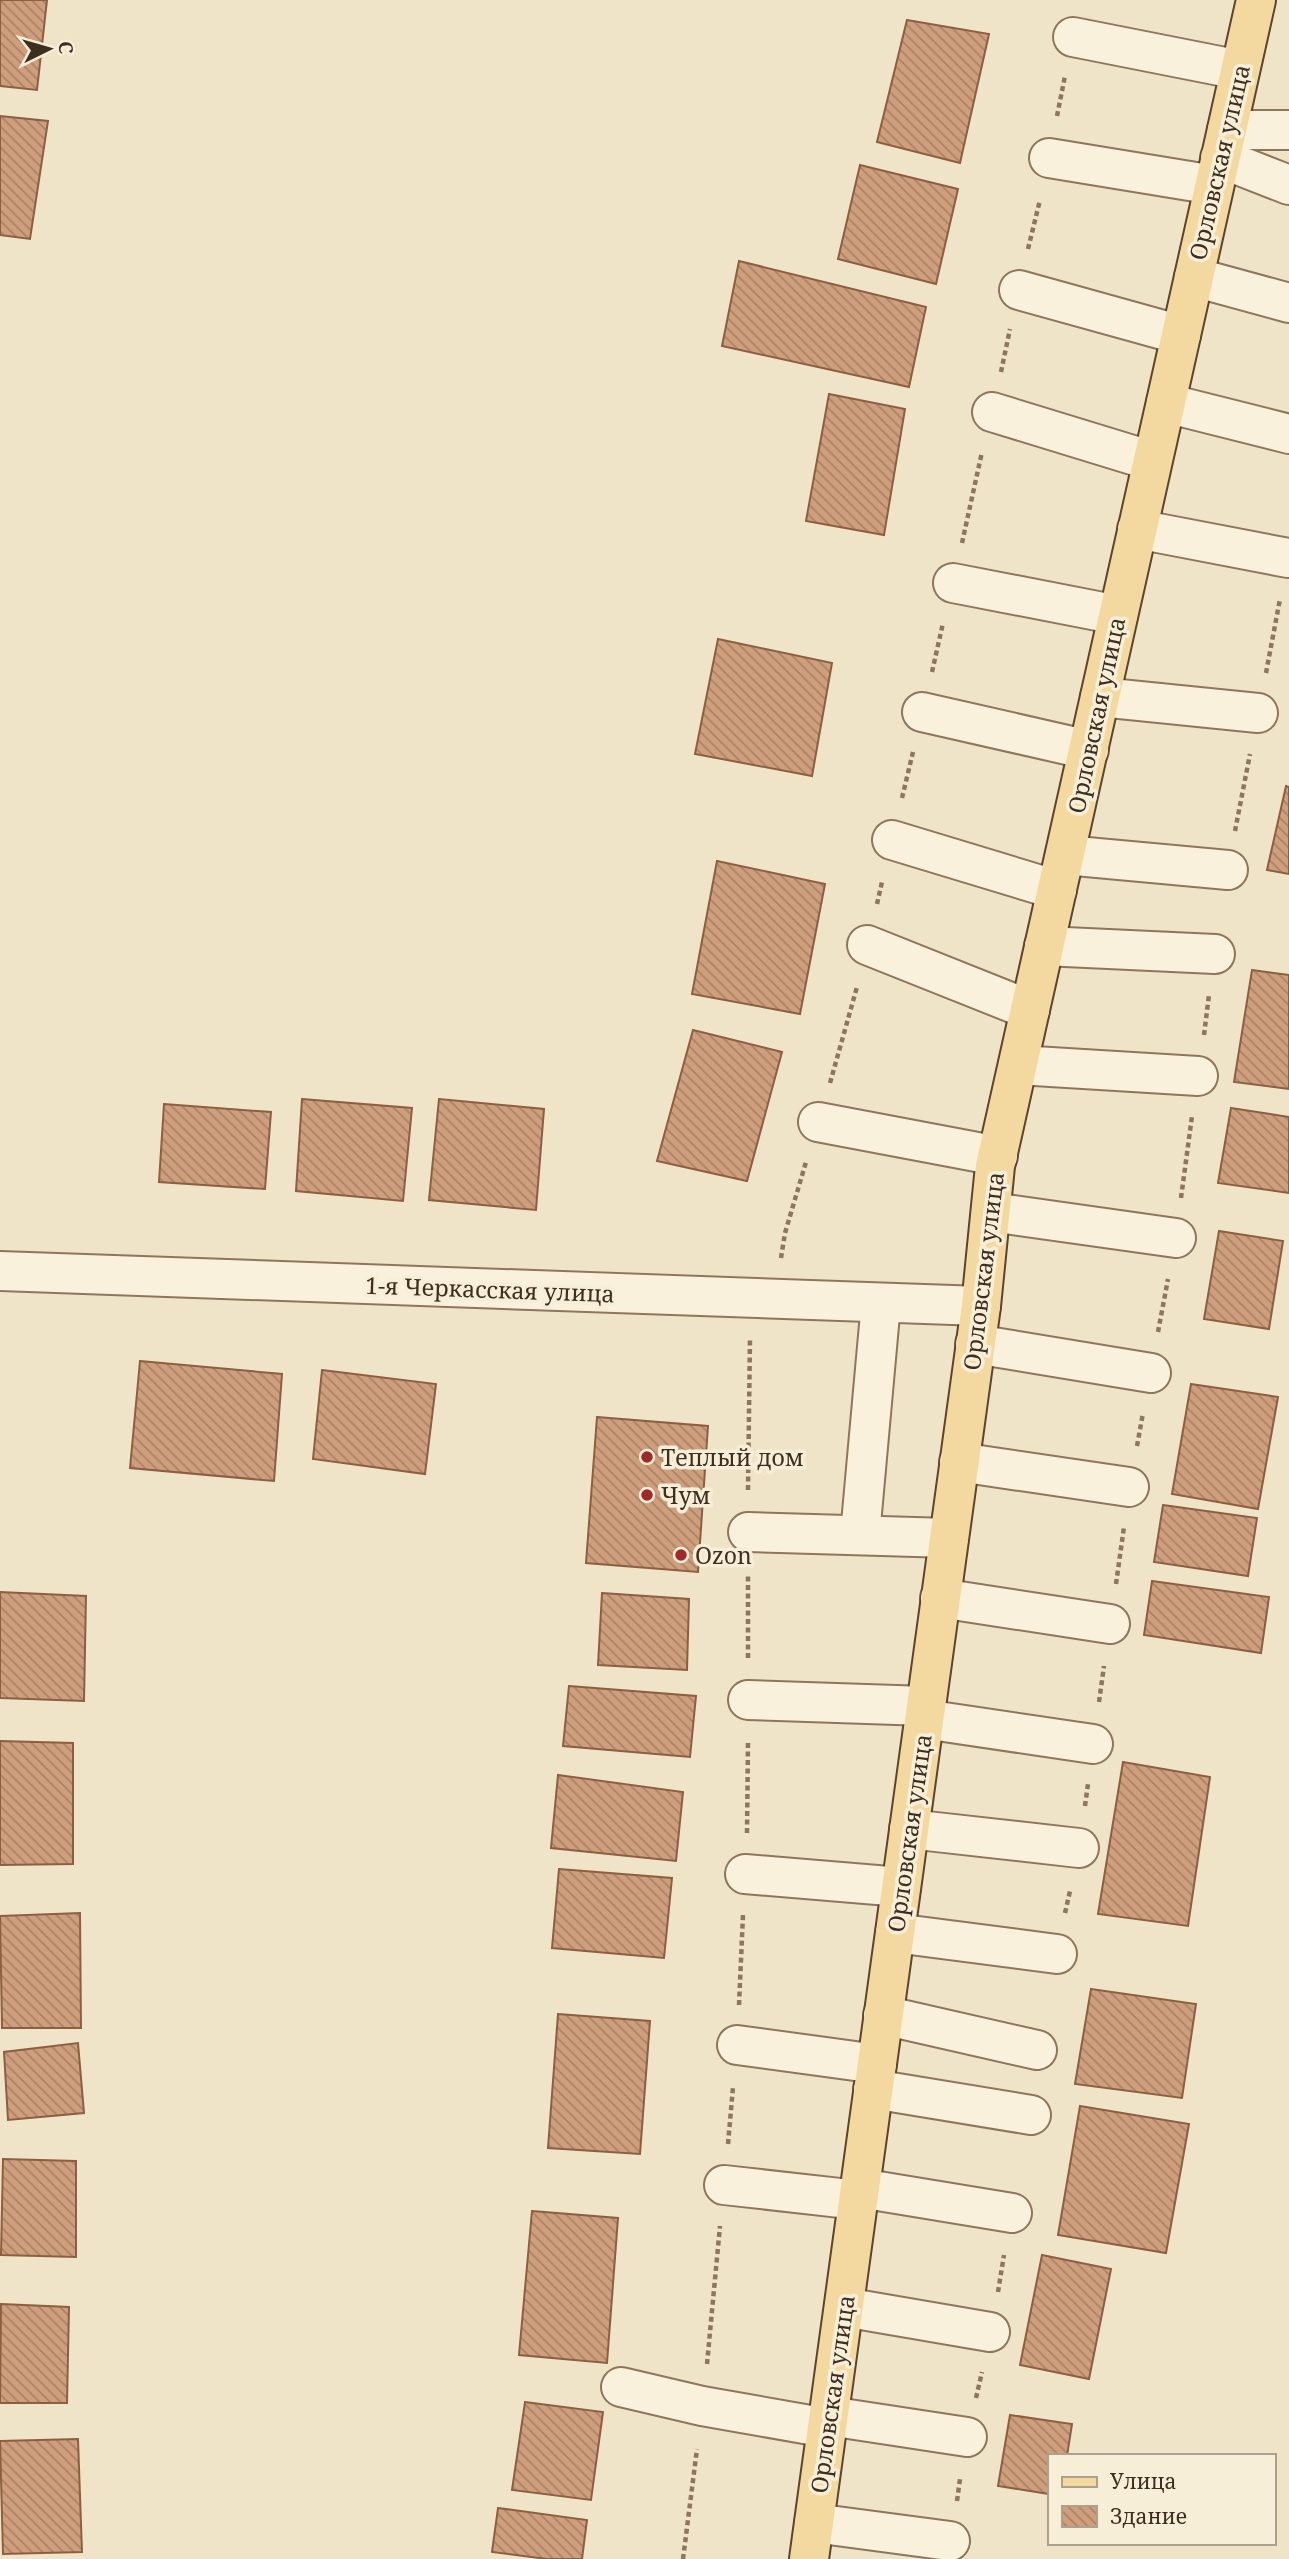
<svg xmlns="http://www.w3.org/2000/svg" width="1289" height="2559" font-family="'Noto Serif',serif">
  <style>
    .building { fill: url(#building-back-hatch); stroke: #8d5f41; stroke-width: 2 }
    .lines { fill: none; stroke-linecap: round; stroke-linejoin: round }
    .minor-casing { stroke: #8d765c; stroke-width: 42 }
    .major-casing { stroke: #5b4430; stroke-width: 42 }
    .path { stroke: #8d765c; stroke-width: 4.5; stroke-dasharray: 5 3.5; stroke-linecap: butt }
    .minor { stroke: #faf1dc; stroke-width: 38 }
    .major { stroke: #f3d9a0; stroke-width: 38 }
    .poi-dot { fill: #9e2a2b; stroke: #f7eed8; stroke-width: 2.5 }
    .labels { text-anchor: middle; dominant-baseline: central; stroke-width: 7; stroke-linejoin: round; paint-order: stroke }
    .street-label { font-size: 23px; fill: #3d2e20; stroke: #f7eed8 }
    .poi-label { font-size: 23px; fill: #3d2e20; stroke: #f7eed8; text-anchor: start }
  </style>
  <defs>
    <pattern id="building-back-hatch" width="6" height="6" patternUnits="userSpaceOnUse" patternTransform="scale(1.75)"><rect width="6" height="6" fill="#cf9f7d"/><path d="M-1 5l2 2M0 0l6 6M5-1l2 2" fill="none" stroke="#a98266"/></pattern>
  </defs>
  <rect width="100%" height="100%" fill="#f0e4c8"/>
  <!-- building -->
  <g class="building">
    <path d="M0,0H47L37,90L0,86Z"/>
    <path d="M907,20L989,34L960,163L877,142Z"/>
    <path d="M0,116L48,121L30,239L0,235Z"/>
    <path d="M860,165L958,189L936,284L838,259Z"/>
    <path d="M739,261L926,307L909,387L722,346Z"/>
    <path d="M829,394L905,409L884,535L806,521Z"/>
    <path d="M718,639L832,663L812,776L695,754Z"/>
    <path d="M1286,786L1289,787V874L1267,870Z"/>
    <path d="M717,861L825,884L800,1014L692,994Z"/>
    <path d="M1252,970L1289,975V1089L1234,1082Z"/>
    <path d="M693,1030L782,1052L747,1181L657,1161Z"/>
    <path d="M302,1099L412,1108L403,1201L296,1191Z"/>
    <path d="M439,1099L544,1109L536,1210L429,1200Z"/>
    <path d="M164,1104L271,1112L265,1189L159,1182Z"/>
    <path d="M1231,1108L1289,1117V1193L1218,1183Z"/>
    <path d="M1219,1231L1283,1241L1269,1329L1204,1319Z"/>
    <path d="M140,1361L282,1374L274,1481L130,1468Z"/>
    <path d="M322,1370L436,1384L425,1474L313,1459Z"/>
    <path d="M1191,1384L1278,1397L1258,1509L1172,1494Z"/>
    <path d="M597,1417L708,1426L698,1572L586,1563Z"/>
    <path d="M1163,1505L1257,1518L1248,1576L1154,1562Z"/>
    <path d="M1152,1581L1269,1597L1261,1653L1144,1635Z"/>
    <path d="M0,1592L86,1596L84,1701L0,1698Z"/>
    <path d="M602,1593L689,1599L687,1670L598,1665Z"/>
    <path d="M569,1686L696,1696L690,1757L563,1746Z"/>
    <path d="M0,1741L73,1743V1864L0,1865Z"/>
    <path d="M1123,1762L1210,1777L1188,1926L1098,1914Z"/>
    <path d="M558,1775L683,1792L676,1861L551,1848Z"/>
    <path d="M559,1869L672,1878L664,1958L552,1948Z"/>
    <path d="M80,1913L81,2028H2L0,1916Z"/>
    <path d="M1091,1989L1196,2004L1182,2098L1075,2084Z"/>
    <path d="M558,2014L650,2021L640,2154L548,2148Z"/>
    <path d="M78,2043L84,2113L8,2120L4,2052Z"/>
    <path d="M1080,2106L1189,2124L1166,2253L1058,2235Z"/>
    <path d="M3,2159L76,2161V2257L1,2255Z"/>
    <path d="M532,2211L618,2218L607,2363L519,2355Z"/>
    <path d="M1042,2255L1111,2269L1089,2379L1020,2365Z"/>
    <path d="M1,2304L69,2307L67,2403H0Z"/>
    <path d="M525,2402L603,2412L591,2500L512,2490Z"/>
    <path d="M1010,2415L1072,2424L1067,2456H1049V2494L998,2486Z"/>
    <path d="M78,2439L82,2552L3,2554L0,2441Z"/>
    <path d="M498,2508L587,2520L582,2559H547L492,2552Z"/>
  </g>
  <g class="lines">
    <!-- minor casing -->
    <g class="minor-casing">
      <g id="minor">
        <path d="M1073,37L1240,70"/>
        <path d="M1227,130H1289"/>
        <path d="M1049,158L1214,185"/>
        <path d="M1220,158L1289,185"/>
        <path d="M1194,277L1289,303"/>
        <path d="M1019,290L1181,335"/>
        <path d="M1166,403L1289,434"/>
        <path d="M992,412L1152,461"/>
        <path d="M1137,529L1288,558"/>
        <path d="M953,583L1118,615"/>
        <path d="M1100,697L1258,713"/>
        <path d="M922,712L1089,750"/>
        <path d="M892,840L1057,890"/>
        <path d="M1065,855L1228,870"/>
        <path d="M867,945L1030,1010"/>
        <path d="M1044,946L1215,954"/>
        <path d="M1018,1065L1198,1076"/>
        <path d="M818,1122L998,1156"/>
        <path d="M991,1212L1176,1238"/>
        <path d="M0,1271L981,1306"/>
        <path d="M975,1344L1151,1373"/>
        <path d="M959,1462L1129,1487"/>
        <path d="M748,1532L949,1538"/>
        <path d="M860,1535L881,1303"/>
        <path d="M940,1598L1110,1624"/>
        <path d="M748,1700L926,1706"/>
        <path d="M924,1719L1093,1744"/>
        <path d="M909,1829L1079,1848"/>
        <path d="M745,1874L901,1887"/>
        <path d="M895,1933L1057,1954"/>
        <path d="M883,2015L1037,2050"/>
        <path d="M737,2045L877,2064"/>
        <path d="M873,2089L1031,2115"/>
        <path d="M724,2185L858,2200"/>
        <path d="M860,2188L1012,2213"/>
        <path d="M844,2307L990,2332"/>
        <path d="M621,2387L702,2406L827,2428"/>
        <path d="M829,2416L967,2437"/>
        <path d="M814,2523L950,2541"/>
      </g>
    </g>
    <!-- major casing -->
    <g class="major-casing">
      <path id="major" d="M809,2559L981,1306L995,1166L1256,0"/>
    </g>
    <!-- path -->
    <g class="path">
      <path d="M1057,116L1065,76"/>
      <path d="M1028,249L1040,200"/>
      <path d="M1001,372L1010,329"/>
      <path d="M962,543L982,452"/>
      <path d="M932,672L943,623"/>
      <path d="M1266,673L1280,599"/>
      <path d="M902,798L913,752"/>
      <path d="M1235,831L1250,754"/>
      <path d="M877,904L882,882"/>
      <path d="M1204,1035L1209,995"/>
      <path d="M830,1083L857,987"/>
      <path d="M1181,1198L1192,1116"/>
      <path d="M781,1258L785,1233L806,1162"/>
      <path d="M1158,1332L1168,1279"/>
      <path d="M1137,1446L1143,1413"/>
      <path d="M748,1490L750,1338"/>
      <path d="M1116,1584L1124,1527"/>
      <path d="M748,1658V1573"/>
      <path d="M1099,1702L1104,1666"/>
      <path d="M1085,1806L1088,1784"/>
      <path d="M747,1833L748,1741"/>
      <path d="M1065,1913L1070,1891"/>
      <path d="M739,2005L743,1915"/>
      <path d="M728,2144L733,2087"/>
      <path d="M998,2292L1004,2255"/>
      <path d="M707,2364L720,2226"/>
      <path d="M976,2398L982,2372"/>
      <path d="M957,2501L960,2479"/>
      <path d="M683,2559L697,2449"/>
    </g>
    <!-- minor -->
    <use href="#minor" class="minor"/>
    <!-- major -->
    <use href="#major" class="major"/>
  </g>
  <!-- markers -->
  <g class="poi-dot">
    <circle cx="647" cy="1457" r="7"/>
    <circle cx="647" cy="1495" r="7"/>
    <circle cx="681" cy="1555" r="7"/>
  </g>
  <g class="labels">
    <!-- street labels -->
    <g class="street-label">
      <text transform="translate(1219 162) rotate(-77)">Орловская улица</text>
      <text transform="translate(1096 715) rotate(-78)">Орловская улица</text>
      <text transform="translate(983 1271) rotate(-83)">Орловская улица</text>
      <text transform="translate(490 1289) rotate(2)">1-я Черкасская улица</text>
      <text transform="translate(909 1833) rotate(-82)">Орловская улица</text>
      <text transform="translate(832 2394) rotate(-82)">Орловская улица</text>
    </g>
    <!-- poi labels -->
    <g class="poi-label">
      <text x="661" y="1457">Теплый дом</text>
      <text x="661" y="1495">Чум</text>
      <text x="695" y="1555">Ozon</text>
    </g>
  </g>
  <!-- legend -->
  <rect x="1048" y="2454" width="228" height="91" fill="#f7eed8" stroke="#ada18e" stroke-width="2"/>
  <rect x="1062" y="2477" width="35" height="10" fill="#f3d9a0" stroke="#ada18e" stroke-width="2"/>
  <text x="1110" y="2489" font-size="21" fill="#3d2e20">Улица</text>
  <rect x="1062" y="2506" width="35" height="21" fill="url(#building-back-hatch)" stroke="#ada18e" stroke-width="2"/>
  <text x="1110" y="2524" font-size="21" fill="#3d2e20">Здание</text>
  <!-- north arrow -->
  <g transform="translate(49 49) rotate(85)" stroke="#f7eed8" stroke-width="5" paint-order="stroke">
  <path d="M0-5L12 26L0 18L-12 26Z" fill="#3d2e20"/>
  <text y="-10" font-size="19" font-weight="bold" text-anchor="middle" fill="#3d2e20">С</text>
  </g>
</svg>
